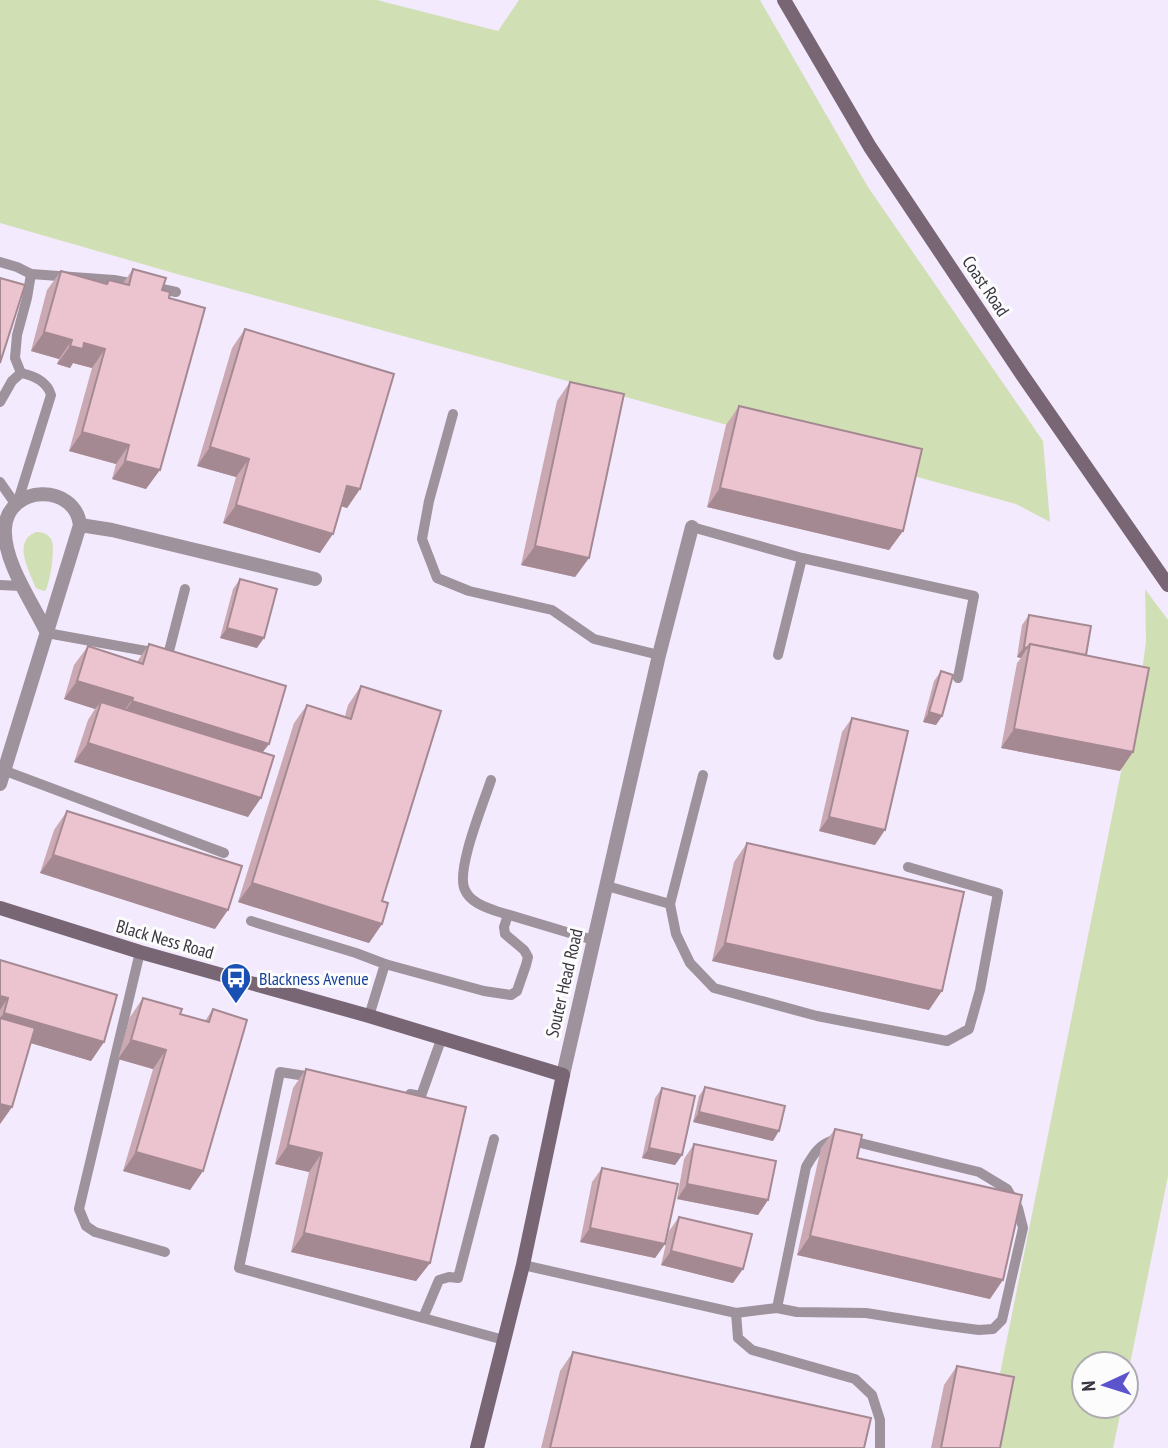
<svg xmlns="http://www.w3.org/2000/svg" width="1168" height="1448" font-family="'PT Sans Narrow',sans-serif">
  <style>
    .green { fill: #d1e0b4 }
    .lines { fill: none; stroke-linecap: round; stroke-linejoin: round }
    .lane { stroke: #9e929c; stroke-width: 10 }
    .street { stroke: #9e929c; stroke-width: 14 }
    .secondary { stroke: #786675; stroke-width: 14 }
    .wall { fill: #cba9b3 }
    .shaded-wall { fill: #a58992 }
    .building { fill: #ecc4d0; stroke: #a58992; stroke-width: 2 }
    .labels { text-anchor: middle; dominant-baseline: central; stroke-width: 6; stroke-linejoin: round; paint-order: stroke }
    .street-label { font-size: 18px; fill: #393440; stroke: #fcfcfc }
    .transit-label { font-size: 18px; fill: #164399; stroke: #fcfcfc; text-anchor: start }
  </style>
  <rect width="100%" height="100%" fill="#f3eafe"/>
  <!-- green -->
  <g class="green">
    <path d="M0,0H377L498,31L519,0H760L868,187L1043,441L1050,522L1016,504L184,276L0,223Z"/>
    <path d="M36,532C42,532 47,533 51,539C56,547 50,582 46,590L44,591L36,588C29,571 12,541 36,532Z"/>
    <path d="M1145,589L1168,620V1176L1126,1384V1364H1084V1406H1122L1113,1448H985L1128,737L1140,687L1146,641Z"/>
  </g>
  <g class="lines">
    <!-- lane -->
    <g class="lane">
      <path d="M0,262L17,267L31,274L27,298L17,335L15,358L21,373"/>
      <path d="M31,274L114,280L135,284"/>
      <path d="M153,287L176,292"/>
      <path d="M0,402L12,381L21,373C34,376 47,381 51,395L17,504"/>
      <path d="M453,414L429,501L422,539L437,578L469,591L552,610L594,639L659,655"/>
      <path d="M0,482L16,505"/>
      <path d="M692,527L802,558L974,596L958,678"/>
      <path d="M0,585L21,586"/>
      <path d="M47,633L168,655L185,589"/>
      <path d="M778,655L802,558"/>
      <path d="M0,769L224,853"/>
      <path d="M491,780C484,802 455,871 465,890C470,902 485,907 496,911L593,940"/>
      <path d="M607,886L670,904L676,934L690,963L714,988L817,1016L947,1041L969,1029L980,990L998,893L908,867"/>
      <path d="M670,904L703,775"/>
      <path d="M251,921L356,953L385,964L369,1016"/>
      <path d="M140,952L79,1209L86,1226L95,1232L165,1252"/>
      <path d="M385,964L484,991L511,995L517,991L526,965L528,957L524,950L505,934L504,927L508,915"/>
      <path d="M312,1077L280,1072L239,1268L504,1340"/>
      <path d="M410,1094L421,1096L442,1037"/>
      <path d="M523,1265L736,1313L777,1308L797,1312L866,1313L941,1325L979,1330L993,1329L1002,1320L1023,1228L1018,1208L1007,1189L979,1172L848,1140"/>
      <path d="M777,1308L806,1167C813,1155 819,1144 834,1140"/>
      <path d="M736,1313L738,1338L752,1350L855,1379L872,1395L880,1420V1448"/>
      <path d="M423,1318L439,1280L449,1277L458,1278L494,1139"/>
    </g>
    <!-- street -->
    <g class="street">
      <path d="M80,525L112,530L315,579"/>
      <path d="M0,784L80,525C75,483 8,484 5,528C3,562 33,603 47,633"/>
      <path d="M563,1075L659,655L692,527"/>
    </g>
    <!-- secondary -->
    <g class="secondary">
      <path d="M784,0L870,147L1023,376L1168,585"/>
      <path d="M0,908L140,952L369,1016L563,1075L523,1265L477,1448"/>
    </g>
  </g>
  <!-- wall -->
  <g class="wall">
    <path d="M133,269L162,290L169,298L146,489L112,479L116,464L69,451L92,368L73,363L70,368L57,364L59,359L31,351L47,290L61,271L106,284L109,280L123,283Z"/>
    <path d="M245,329L360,489L347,508L341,506L320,553L223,523L236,477L197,466L232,348Z"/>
    <path d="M570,382L589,558L575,577L521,565L557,401Z"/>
    <path d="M739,406L903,531L889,550L707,507L726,425Z"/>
    <path d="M240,579L257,648L220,638L233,589Z"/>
    <path d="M1029,615L1086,655L1120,771L1001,748L1017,663L1021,658L1017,657L1022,625Z"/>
    <path d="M149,644L269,744L262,753L248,817L74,762L88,720L95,709L64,699L74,665L88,646L137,662Z"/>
    <path d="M941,671L942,716L936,725L923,722L934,681Z"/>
    <path d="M361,686L382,901V924L369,943L238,902L294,723L307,705L345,716L348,705Z"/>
    <path d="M852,718L875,845L819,831L842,732Z"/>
    <path d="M67,811L215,929L40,873L54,830Z"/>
    <path d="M747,843L929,1010L712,961L734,862Z"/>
    <path d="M0,960L104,1042L91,1061L31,1043L12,1107L0,1124Z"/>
    <path d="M143,998L180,1014L205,1021L213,1009L203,1171L190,1190L123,1171L153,1069L118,1059L130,1017Z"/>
    <path d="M306,1069L430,1263L416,1281L291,1252L309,1172L275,1164L293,1088Z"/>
    <path d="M705,1087L773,1141L693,1122L699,1096Z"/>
    <path d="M662,1088L682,1155L675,1165L642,1158L655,1098Z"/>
    <path d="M835,1129L857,1158L990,1299L797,1255L821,1148Z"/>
    <path d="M694,1144L768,1200L758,1215L677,1199L684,1159Z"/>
    <path d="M602,1168L665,1244L655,1258L580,1242L592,1182Z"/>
    <path d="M679,1217L733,1283L661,1265L669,1231Z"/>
    <path d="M573,1352L864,1448H541L560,1371Z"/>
    <path d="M957,1366L1000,1448H931L944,1385Z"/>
  </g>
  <!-- shaded-wall -->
  <g class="shaded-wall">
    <path d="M44,332L72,340L59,359L31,351Z"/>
    <path d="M84,343L105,349L92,368L73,363L70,368L57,364L70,346Z"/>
    <path d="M82,432L129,445L116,464L69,451Z"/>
    <path d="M210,447L249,459L236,477L197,466Z"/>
    <path d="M125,461L160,470L146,489L112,479Z"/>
    <path d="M347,486L360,489L347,508L334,504Z"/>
    <path d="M720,488L903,531L889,550L707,507Z"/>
    <path d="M236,505L333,534L320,553L223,523Z"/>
    <path d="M535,546L589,558L575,577L521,565Z"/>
    <path d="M227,628L264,638L257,648L220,638Z"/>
    <path d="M1024,647L1027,648L1021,658L1017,657Z"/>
    <path d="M77,681L133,698L120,717L101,702L95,709L64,699Z"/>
    <path d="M132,701L269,744L255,762L119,720Z"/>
    <path d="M929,712L942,716L936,725L923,722Z"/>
    <path d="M1014,729L1133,752L1120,771L1001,748Z"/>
    <path d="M88,743L261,798L248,817L74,762Z"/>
    <path d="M829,817L885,830L875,845L819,831Z"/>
    <path d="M53,855L228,910L215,929L40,873Z"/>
    <path d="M252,883L382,924L369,943L238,902Z"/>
    <path d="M725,943L942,991L929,1010L712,961Z"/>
    <path d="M0,996L8,998L0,1010Z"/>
    <path d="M4,1013L104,1042L91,1061L0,1034V1018Z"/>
    <path d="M131,1040L166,1050L153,1069L118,1059Z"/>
    <path d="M0,1104L12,1107L0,1124Z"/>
    <path d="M699,1112L779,1131L773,1141L693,1122Z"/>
    <path d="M288,1145L322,1153L309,1172L275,1164Z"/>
    <path d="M649,1148L682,1155L675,1165L642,1158Z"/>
    <path d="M136,1152L203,1171L190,1190L123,1171Z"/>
    <path d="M687,1184L768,1200L758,1215L677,1199Z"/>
    <path d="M590,1228L665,1244L655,1258L580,1242Z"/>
    <path d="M304,1233L430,1263L416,1281L291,1252Z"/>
    <path d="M810,1236L1003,1280L990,1299L797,1255Z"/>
    <path d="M671,1251L743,1269L733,1283L661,1265Z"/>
  </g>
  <!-- building -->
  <g class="building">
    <path d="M133,269L166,278L162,290L170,292L169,298L205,308L160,470L125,461L129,445L82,432L105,349L84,343L83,349L70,346L72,340L44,332L61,271L107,284L109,280L129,285Z"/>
    <path d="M0,278L25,285L0,363Z"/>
    <path d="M245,329L394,374L360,489L347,486L333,534L236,505L249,459L210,447Z"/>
    <path d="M570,382L624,394L589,558L535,546Z"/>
    <path d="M739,406L922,449L903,531L720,488Z"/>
    <path d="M240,579L277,589L264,638L227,628Z"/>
    <path d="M1029,615L1091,626L1086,655L1030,644L1027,648L1024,647Z"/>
    <path d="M149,644L286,686L269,744L132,701L133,698L77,681L88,646L143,664Z"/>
    <path d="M1030,644L1149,668L1133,752L1014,729Z"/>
    <path d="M941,671L953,675L942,716L929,712Z"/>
    <path d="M361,686L441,711L382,901L388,903L382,924L252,883L307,705L351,719Z"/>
    <path d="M101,702L274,756L261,798L88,743Z"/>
    <path d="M852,718L908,731L885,830L829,817Z"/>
    <path d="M67,811L242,866L228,910L53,855Z"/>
    <path d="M747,843L964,892L942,991L725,943Z"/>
    <path d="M0,960L117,995L104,1042L4,1013L8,998L0,996Z"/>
    <path d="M143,998L182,1009L180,1014L209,1022L213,1009L247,1020L203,1171L136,1152L166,1050L131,1040Z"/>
    <path d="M0,1018L35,1028L12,1107L0,1104Z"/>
    <path d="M306,1069L466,1107L430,1263L304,1233L322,1153L288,1145Z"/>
    <path d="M705,1087L785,1106L779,1131L699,1112Z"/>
    <path d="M662,1088L695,1096L682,1155L649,1148Z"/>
    <path d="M835,1129L862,1135L857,1158L1022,1195L1003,1280L810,1236Z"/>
    <path d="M694,1144L776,1161L768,1200L687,1184Z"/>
    <path d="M602,1168L678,1184L665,1244L590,1228Z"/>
    <path d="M679,1217L752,1234L743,1269L671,1251Z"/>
    <path d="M573,1352L871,1418L864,1448H550Z"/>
    <path d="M957,1366L1014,1377L1000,1448H941Z"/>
  </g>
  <!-- icons -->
  <defs>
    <g id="bus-pin" transform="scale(1.575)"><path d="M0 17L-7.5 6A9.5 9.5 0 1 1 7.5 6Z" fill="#1a4fb4" stroke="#fcfcfc"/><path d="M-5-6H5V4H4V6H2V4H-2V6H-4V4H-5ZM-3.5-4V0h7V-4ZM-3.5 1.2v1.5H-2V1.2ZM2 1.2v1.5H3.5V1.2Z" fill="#fff"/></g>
  </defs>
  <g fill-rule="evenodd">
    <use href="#bus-pin" x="236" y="978"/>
  </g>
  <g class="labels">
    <!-- street labels -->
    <g class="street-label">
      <text transform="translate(986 286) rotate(56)">Coast Road</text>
      <text transform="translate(165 939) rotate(16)">Black Ness Road</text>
      <text transform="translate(564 983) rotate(-77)">Souter Head Road</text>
    </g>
    <!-- transit labels -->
    <g class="transit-label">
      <text x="259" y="978">Blackness Avenue</text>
    </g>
  </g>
  <!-- north arrow -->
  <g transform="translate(1105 1385) rotate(266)"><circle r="33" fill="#fcfcfc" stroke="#aeacb1" stroke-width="2"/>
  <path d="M0-5L12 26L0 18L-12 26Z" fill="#5c54cc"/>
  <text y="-10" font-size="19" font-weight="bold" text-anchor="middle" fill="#393440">N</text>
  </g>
</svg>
